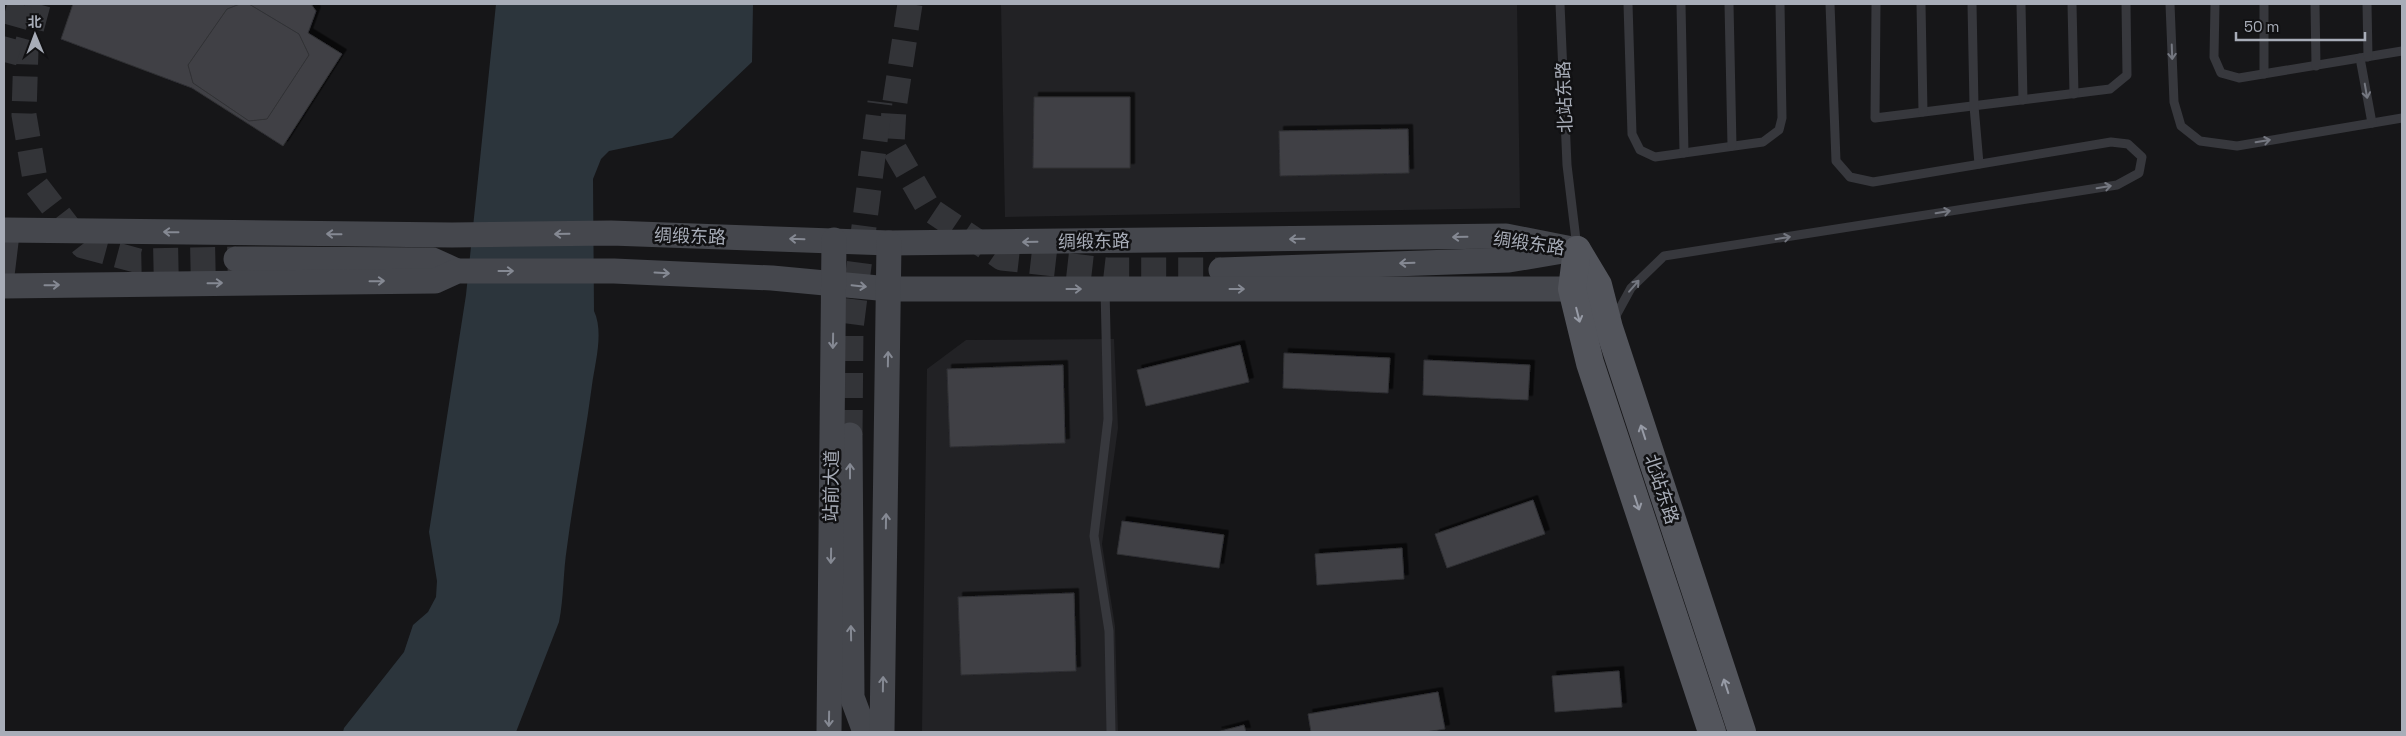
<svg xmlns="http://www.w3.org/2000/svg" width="2406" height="736" font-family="'Space Grotesk','Noto Sans SC',sans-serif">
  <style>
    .built { fill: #222225 }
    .water { fill: #2c353c }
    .building { fill: #404145; stroke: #303034; filter: url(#shadow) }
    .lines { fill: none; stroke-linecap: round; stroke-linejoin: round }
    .secondary-tunnel { stroke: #333438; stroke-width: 25; stroke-dasharray: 25 12; stroke-linecap: butt }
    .lane { stroke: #37383d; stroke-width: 9 }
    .street { stroke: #37383d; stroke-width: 18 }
    .secondary { stroke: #45474d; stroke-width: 25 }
    .primary { stroke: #53555c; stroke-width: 28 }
    .oneway { stroke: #757881 }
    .oneway2 { stroke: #858993 }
    .oneway3 { stroke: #979ba6 }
    .labels { text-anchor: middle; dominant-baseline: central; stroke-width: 5; stroke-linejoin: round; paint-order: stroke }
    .street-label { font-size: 18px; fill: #a8adb8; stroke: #111113 }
  </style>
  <defs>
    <filter id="shadow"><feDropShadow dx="4.5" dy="-4.5" stdDeviation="0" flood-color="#0009"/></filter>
  </defs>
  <rect width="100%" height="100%" fill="#161618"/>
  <!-- built -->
  <g class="built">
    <path d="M1001,4H1517L1520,208L1005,217Z"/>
    <path d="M1114,339L1118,428L1102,544L1115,626L1118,732H922L927,369L966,340Z"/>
  </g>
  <!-- water -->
  <path class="water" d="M496,4H753L752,62L672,138L609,151L601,159L593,179L594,311C604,332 595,363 592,385C585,439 574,493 567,547C563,572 564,597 559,622L516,732H343L344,728L404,652L413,625L428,612L436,597L437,581L429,532L466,295Z"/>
  <!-- building -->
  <g class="building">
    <path d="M73,4H311L316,11L308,33L342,54L283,146L192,88L61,39Z"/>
    <path d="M240,4H249L299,34L309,55L267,119L249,121L193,83L188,65L227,9Z"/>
    <path d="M1034,97H1130V168H1033Z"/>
    <path d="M1408,129L1409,173L1280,176L1279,131Z"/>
    <path d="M1240,345L1249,382L1146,406L1137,370Z"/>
    <path d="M1284,353L1390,358L1388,393L1283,388Z"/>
    <path d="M1424,360L1530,365L1528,400L1423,395Z"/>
    <path d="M1063,365L1065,443L950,447L947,369Z"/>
    <path d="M1533,500L1545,534L1447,568L1435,534Z"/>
    <path d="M1122,521L1224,535L1219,568L1117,554Z"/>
    <path d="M1402,548L1404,579L1317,585L1315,554Z"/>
    <path d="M1074,593L1076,671L961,675L958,597Z"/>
    <path d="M1619,671L1622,707L1555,712L1552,676Z"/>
    <path d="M1438,692L1445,729L1425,732H1311L1308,714Z"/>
    <path d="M1244,725L1246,732H1217Z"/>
  </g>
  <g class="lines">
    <!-- secondary-tunnel -->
    <g class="secondary-tunnel">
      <path d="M38,4L26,49L24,115L36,185L83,246L139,261L236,259"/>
      <path d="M910,4L894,108L892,145L929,209L1002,258L1107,270H1221"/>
      <path d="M4,62L20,4"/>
      <path d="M850,435L851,328L880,102"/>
    </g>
    <!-- lane -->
    <g class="lane">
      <path d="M1560,4L1567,165L1577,248"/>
      <path d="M1628,4L1632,134L1640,150L1655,157L1763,142L1779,130L1782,118L1780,4"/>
      <path d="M1681,4L1684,153"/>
      <path d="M1729,4L1732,146"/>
      <path d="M1876,4L1875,118L2110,89L2127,75L2126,4"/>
      <path d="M1921,4L1923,112"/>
      <path d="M1972,4L1974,106L1979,164"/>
      <path d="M2021,4L2023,100"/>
      <path d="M2072,4L2074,94"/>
      <path d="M2170,4L2174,102L2181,126L2200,141L2237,146L2402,118"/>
      <path d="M2215,4L2214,57L2221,73L2239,78L2402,51"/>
      <path d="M2264,4V74"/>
      <path d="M2315,4L2316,66"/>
      <path d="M2367,4L2368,57"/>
      <path d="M2360,58L2372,123"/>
      <path d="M1105,289L1108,419L1094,536L1109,631L1111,732"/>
      <path d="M1613,321L1631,288L1664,256L2117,185L2139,173L2142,157L2128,144L2111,142L1873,182L1850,177L1836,161L1830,4"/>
    </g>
    <!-- street -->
    <path class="street" d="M4,288L11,230"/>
    <!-- secondary -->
    <g class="secondary">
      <path d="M4,230L452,235L611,233L889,243L1506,236L1577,250"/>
      <path d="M236,259L433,260L457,271"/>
      <path d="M1221,270L1509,260L1557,252"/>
      <path d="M4,286L435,281L457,271H614L772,278L889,289H1572"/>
      <path d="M850,435L852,697L865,732"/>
      <path d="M829,732L834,240"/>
      <path d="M882,732L889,243"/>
    </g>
    <!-- primary -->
    <g class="primary">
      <path d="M1577,250L1598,285L1609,328L1742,732"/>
      <path d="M1577,250L1572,289L1590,363L1712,732"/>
    </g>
  </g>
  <!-- one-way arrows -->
  <defs><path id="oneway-shaft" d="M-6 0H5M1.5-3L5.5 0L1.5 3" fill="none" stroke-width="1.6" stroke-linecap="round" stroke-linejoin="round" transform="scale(1.25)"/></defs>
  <g class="oneway">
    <use href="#oneway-shaft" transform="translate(2172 52) rotate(88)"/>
    <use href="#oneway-shaft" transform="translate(2366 91) rotate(80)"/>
    <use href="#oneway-shaft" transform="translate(2263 141) rotate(-9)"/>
    <use href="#oneway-shaft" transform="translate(2104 187) rotate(-9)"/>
    <use href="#oneway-shaft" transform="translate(1943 212) rotate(-9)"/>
    <use href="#oneway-shaft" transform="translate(1783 238) rotate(-9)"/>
    <use href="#oneway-shaft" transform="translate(1634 286) rotate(-49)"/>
  </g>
  <g class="oneway2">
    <use href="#oneway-shaft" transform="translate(171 232) rotate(-179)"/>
    <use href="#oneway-shaft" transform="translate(334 234) rotate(-179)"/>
    <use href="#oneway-shaft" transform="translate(562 234) rotate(179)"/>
    <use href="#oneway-shaft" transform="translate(1460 237) rotate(179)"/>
    <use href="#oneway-shaft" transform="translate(797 239) rotate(-178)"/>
    <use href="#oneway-shaft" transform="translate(1297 239) rotate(179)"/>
    <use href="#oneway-shaft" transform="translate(1030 242) rotate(179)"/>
    <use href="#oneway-shaft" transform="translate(1407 263) rotate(178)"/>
    <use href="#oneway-shaft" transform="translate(506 271)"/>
    <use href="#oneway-shaft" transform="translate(662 273) rotate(3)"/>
    <use href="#oneway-shaft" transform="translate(377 281) rotate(-1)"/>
    <use href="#oneway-shaft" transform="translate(215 283) rotate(-1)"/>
    <use href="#oneway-shaft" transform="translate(52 285) rotate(-1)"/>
    <use href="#oneway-shaft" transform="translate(859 286) rotate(6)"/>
    <use href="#oneway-shaft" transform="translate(1074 289)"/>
    <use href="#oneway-shaft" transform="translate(1237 289)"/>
    <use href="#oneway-shaft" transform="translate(833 341) rotate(91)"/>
    <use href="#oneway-shaft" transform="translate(888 359) rotate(-89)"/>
    <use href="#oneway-shaft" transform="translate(850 471) rotate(-90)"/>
    <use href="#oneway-shaft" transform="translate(886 521) rotate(-89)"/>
    <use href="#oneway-shaft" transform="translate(831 556) rotate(91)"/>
    <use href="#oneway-shaft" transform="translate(851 633) rotate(-91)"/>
    <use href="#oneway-shaft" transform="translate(883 684) rotate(-89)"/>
    <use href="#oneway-shaft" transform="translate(829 719) rotate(91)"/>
  </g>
  <g class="oneway3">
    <use href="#oneway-shaft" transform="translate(1578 315) rotate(76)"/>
    <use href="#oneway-shaft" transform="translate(1643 432) rotate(-108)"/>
    <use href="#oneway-shaft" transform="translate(1637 503) rotate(72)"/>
    <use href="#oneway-shaft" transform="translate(1726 686) rotate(-108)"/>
  </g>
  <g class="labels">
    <!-- street labels -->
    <g class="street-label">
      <text transform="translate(1564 97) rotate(-92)">北站东路</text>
      <text transform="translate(690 236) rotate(2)">绸缎东路</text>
      <text transform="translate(1094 241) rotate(-1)">绸缎东路</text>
      <text transform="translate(1529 243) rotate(8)">绸缎东路</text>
      <text transform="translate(831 486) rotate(-89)">站前大道</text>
      <text transform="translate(1662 489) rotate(72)">北站东路</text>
    </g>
  </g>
  <!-- border -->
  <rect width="2406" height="736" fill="none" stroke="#a8adb8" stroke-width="10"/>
  <!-- north arrow -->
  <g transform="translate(35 35) rotate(359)" stroke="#111113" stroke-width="4" paint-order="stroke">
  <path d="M0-4L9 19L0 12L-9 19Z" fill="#a8adb8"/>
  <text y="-8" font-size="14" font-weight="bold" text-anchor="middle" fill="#a8adb8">北</text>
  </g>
  <!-- scale -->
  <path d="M2236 32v8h129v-8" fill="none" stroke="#a8adb8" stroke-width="2.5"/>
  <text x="2244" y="32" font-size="15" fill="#a8adb8" stroke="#111113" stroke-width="4" paint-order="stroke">50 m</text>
</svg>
